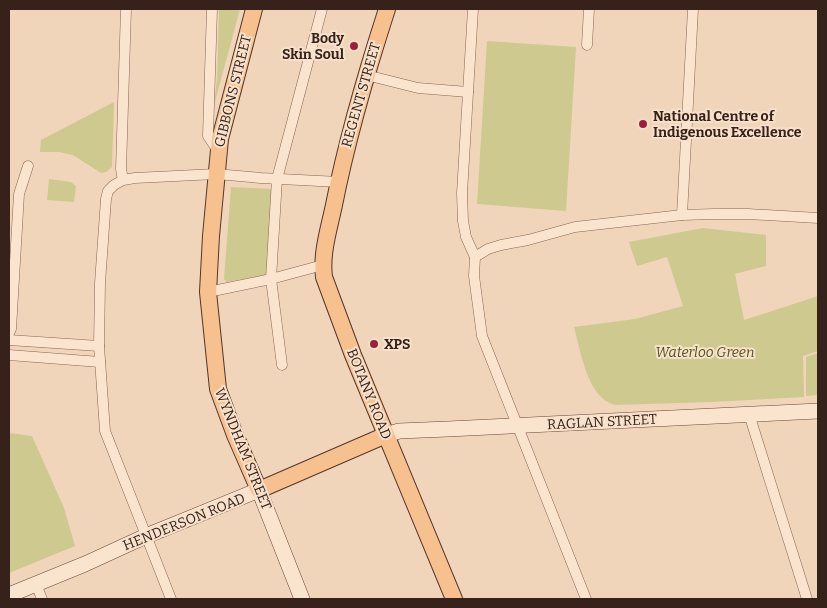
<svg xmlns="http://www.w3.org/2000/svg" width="827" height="608" font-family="Bitter,serif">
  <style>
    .green { fill: #cec98f }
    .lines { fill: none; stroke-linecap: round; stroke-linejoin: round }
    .street-casing { stroke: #886554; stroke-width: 11 }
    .secondary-casing { stroke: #6a4638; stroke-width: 16 }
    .primary-casing { stroke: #553529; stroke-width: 18 }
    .street { stroke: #fbe4ce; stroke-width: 10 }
    .secondary { stroke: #fbe4ce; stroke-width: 15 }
    .primary { stroke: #f7c18f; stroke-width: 16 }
    .poi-dot { fill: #9b213a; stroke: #f7e1cb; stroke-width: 2 }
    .labels { text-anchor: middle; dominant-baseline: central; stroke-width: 4; stroke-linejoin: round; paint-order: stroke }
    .poi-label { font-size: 14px; font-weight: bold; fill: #36221a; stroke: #f7e1cb; text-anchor: start }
    .street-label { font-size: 14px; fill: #36221a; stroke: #f7e1cb }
    .park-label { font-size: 14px; font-style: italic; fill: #51541f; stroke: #f7e1cb }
  </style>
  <rect width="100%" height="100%" fill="#f0d5bb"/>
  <!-- green -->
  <g class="green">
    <path d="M219,9H240L213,109L217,80Z"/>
    <path d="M487,41L576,47L566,211L477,204Z"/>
    <path d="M114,102L112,167L106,172L101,173L73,155L59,152H40L41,140Z"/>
    <path d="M49,179L71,182L76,186L74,202L47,200Z"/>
    <path d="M231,187L273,189L270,270L266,275L227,282L224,279Z"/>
    <path d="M703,228L766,235V266L735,274L744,320L818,296V351L803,356L804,397L711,402L615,405C587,398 581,352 574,327L635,319L683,306L667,257L637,266L629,242Z"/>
    <path d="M818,353V395L806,396V357Z"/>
    <path d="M9,433L32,436L64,508L75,546L9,573Z"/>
  </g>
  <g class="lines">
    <!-- street casing -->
    <g class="street-casing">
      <g id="street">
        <path d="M212,9L208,136L218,151"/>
        <path d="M473,9L462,193L463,221L466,237L475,257L474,276L482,336L586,599"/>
        <path d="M587,45L589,9"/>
        <path d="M366,75L418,88L468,92"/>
        <path d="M123,180L121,169L126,9"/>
        <path d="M682,215L693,9"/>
        <path d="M475,257L488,249L501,245L528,240L575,227L682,215L714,214H748L818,218"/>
        <path d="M208,292L271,279L323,265"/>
        <path d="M9,333L11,329L19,194L28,166"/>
        <path d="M9,340L99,346"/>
        <path d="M9,355L100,362"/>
        <path d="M282,365L271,279L277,179L322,9"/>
        <path d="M749,414L807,599"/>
        <path d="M36,584L42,599"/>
        <path d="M171,599L105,431L99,346L100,283L106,199L108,191L114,185L123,180L135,178L216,174L261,178L339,182"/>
      </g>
    </g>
    <!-- secondary casing -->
    <g class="secondary-casing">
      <g id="secondary">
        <path d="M386,435L399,431L448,429L818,411"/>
        <path d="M9,595L85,564L146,536L259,490L302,599"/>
      </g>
    </g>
    <!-- primary casing -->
    <g class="primary-casing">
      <g id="primary">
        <path d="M254,9L220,139L211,236L208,292L218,389L235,435L259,490L386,435"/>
        <path d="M387,9C366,74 347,139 334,205C329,229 321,253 324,277L353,355L454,599"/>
      </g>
    </g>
    <!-- street -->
    <use href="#street" class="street"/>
    <!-- secondary -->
    <use href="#secondary" class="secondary"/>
    <!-- primary -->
    <use href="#primary" class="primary"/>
  </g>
  <!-- markers -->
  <g class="poi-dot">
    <circle cx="354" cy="46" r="5"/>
    <circle cx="643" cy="124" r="5"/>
    <circle cx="374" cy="344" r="5"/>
  </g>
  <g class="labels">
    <!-- poi labels -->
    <g class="poi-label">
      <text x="344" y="38" text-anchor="end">Body<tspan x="344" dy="16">Skin Soul</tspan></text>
      <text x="653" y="116">National Centre of<tspan x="653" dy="16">Indigenous Excellence</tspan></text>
      <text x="384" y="344">XPS</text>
    </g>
    <!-- street labels -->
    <g class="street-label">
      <text transform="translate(233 91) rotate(-76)">GIBBONS STREET</text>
      <text transform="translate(361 95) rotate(-74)">REGENT STREET</text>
      <text transform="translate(369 394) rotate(68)">BOTANY ROAD</text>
      <text transform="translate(602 422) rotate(-3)">RAGLAN STREET</text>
      <text transform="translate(243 449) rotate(68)">WYNDHAM STREET</text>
      <text transform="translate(184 522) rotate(-22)">HENDERSON ROAD</text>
    </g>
    <!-- park labels -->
    <g class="park-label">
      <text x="705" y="352">Waterloo Green</text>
    </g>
  </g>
  <!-- border -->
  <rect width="827" height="608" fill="none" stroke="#36221a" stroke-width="20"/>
</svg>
